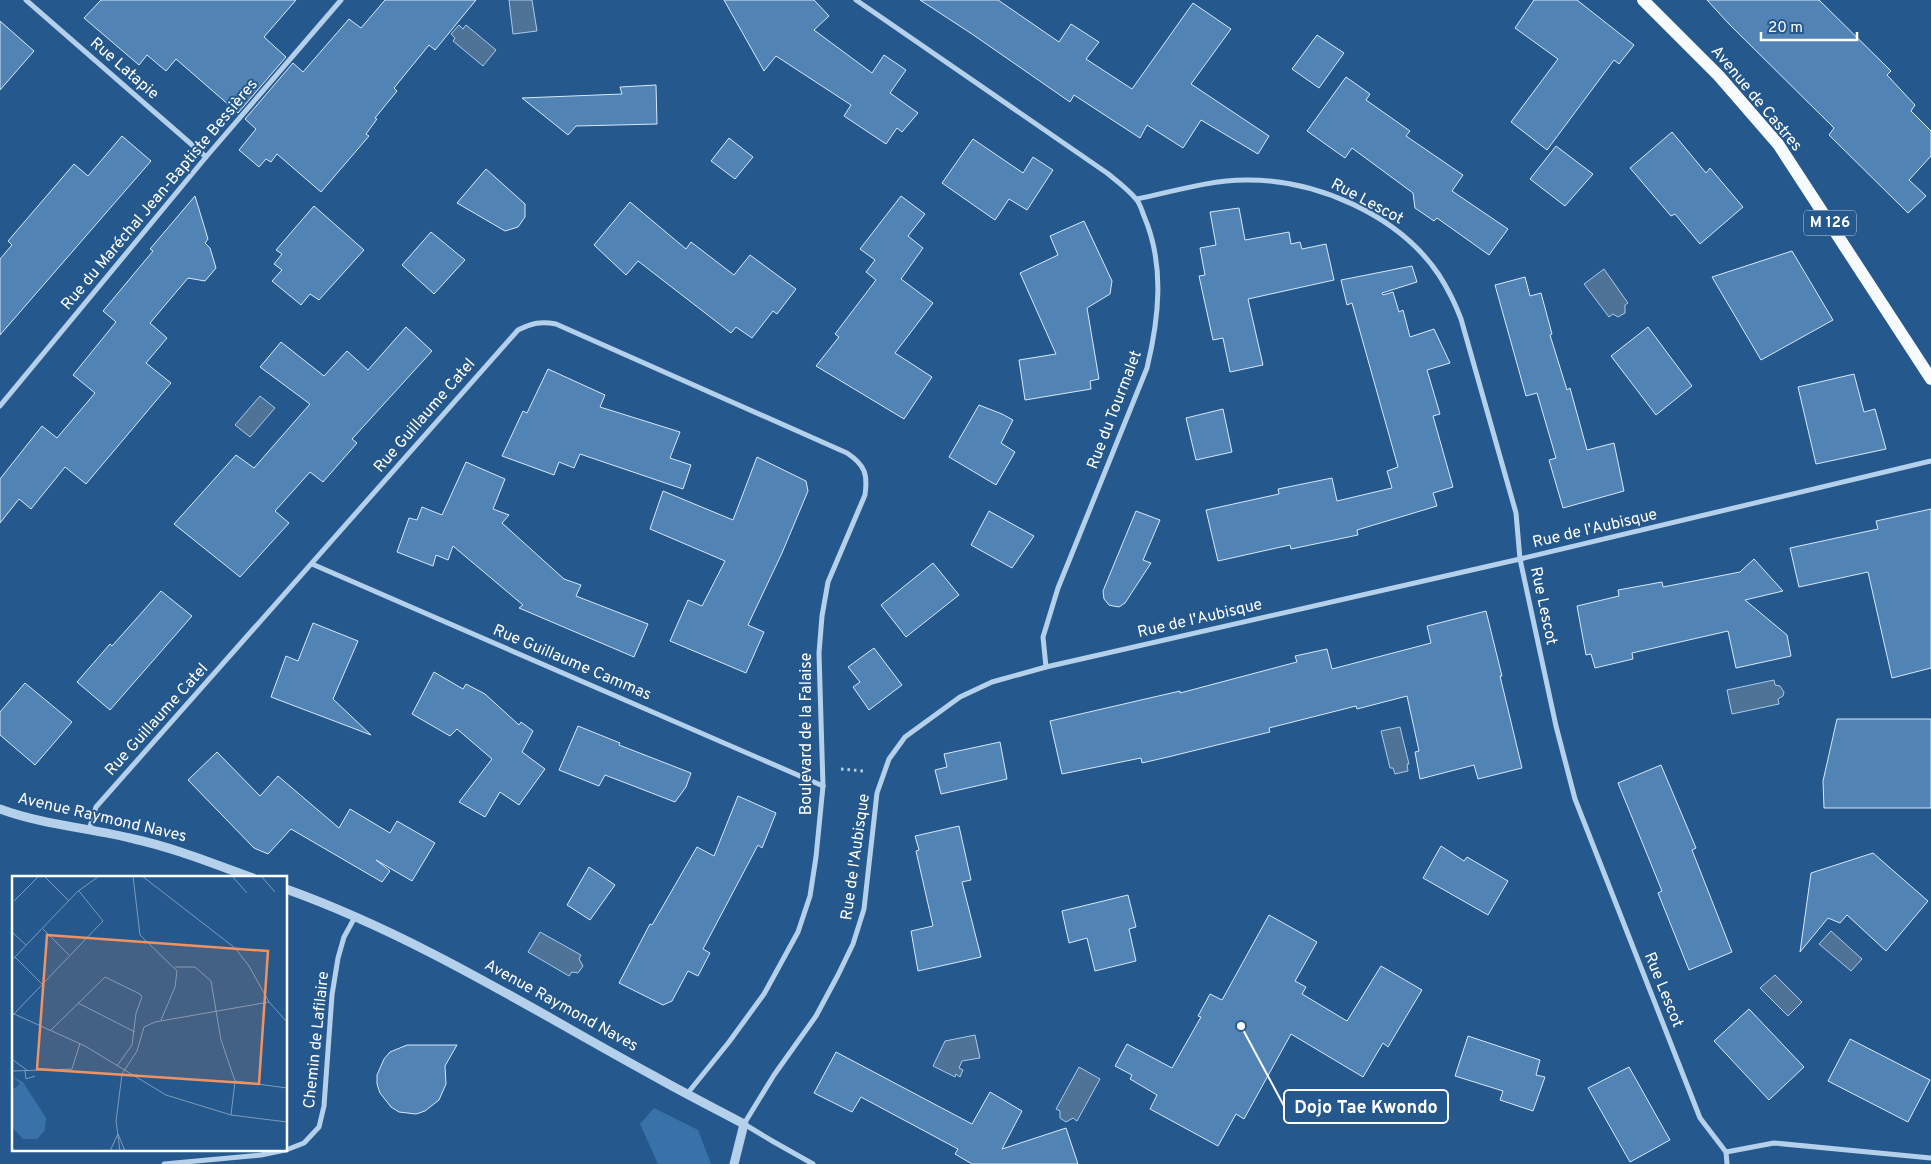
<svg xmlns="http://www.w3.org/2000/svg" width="1931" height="1164" font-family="Overpass,sans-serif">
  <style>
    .green { fill: #3972a9 }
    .water { fill: #4f7297; stroke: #a8cbeb }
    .building { fill: #5184b5; stroke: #d8e8f8 }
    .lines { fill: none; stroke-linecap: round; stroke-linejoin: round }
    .path { stroke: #b4d0ea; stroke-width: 3; stroke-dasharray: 2.5 4; stroke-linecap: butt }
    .minor { stroke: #b4d0ea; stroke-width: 5 }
    .tertiary { stroke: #b4d0ea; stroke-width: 9 }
    .primary { stroke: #f8fbfe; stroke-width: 12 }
    .labels { text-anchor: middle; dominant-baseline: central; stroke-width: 4; stroke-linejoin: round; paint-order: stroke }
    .shield { fill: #25588c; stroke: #becddc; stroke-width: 1 }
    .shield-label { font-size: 15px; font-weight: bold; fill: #fff }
    .street-label { font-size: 16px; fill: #fff; stroke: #25588c }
    .inset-road { fill: none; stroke: #7c9bba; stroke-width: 1 }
    .view { fill: #f09361; fill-opacity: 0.15; stroke: #f09361; stroke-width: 2.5 }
    .inset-edge { fill: none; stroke: #fff; stroke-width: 2.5 }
    .leader { fill: none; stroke: #fff; stroke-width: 2 }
    .callout-dot { fill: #fff; stroke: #25588c; stroke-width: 2 }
    .callout { fill: #25588c; stroke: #fff; stroke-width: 2 }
    .callout-label { font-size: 18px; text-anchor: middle; font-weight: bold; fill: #fff }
  </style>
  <rect width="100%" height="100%" fill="#25588c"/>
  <!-- green -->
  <path class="green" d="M654,1108L698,1130L711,1164H658L640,1124Z"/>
  <!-- water -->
  <g class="water">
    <path d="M509,0H532L537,31L513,34Z"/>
    <path d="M459,25L463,29L466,25L496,50L483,66L453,41L455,38L451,34Z"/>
    <path d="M1604,269L1628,303L1625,305V313L1618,317L1613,314L1609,317L1584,284Z"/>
    <path d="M260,396L275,408L250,437L235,425Z"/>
    <path d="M1774,680L1775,685L1780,686L1784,692L1783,696L1778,699L1779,704L1732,714L1727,690Z"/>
    <path d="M1400,727L1409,764H1407L1408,771L1395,774L1393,768H1390L1381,731Z"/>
    <path d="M1831,931L1862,959L1851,971L1819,944Z"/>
    <path d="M540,932L581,955L579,959L583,966L578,973L572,972L569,976L528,952Z"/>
    <path d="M1775,975L1802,1002L1788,1016L1760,988Z"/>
    <path d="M975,1035L980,1058L962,1061L959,1068L963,1070L960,1077L956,1074L955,1077L933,1066L945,1041Z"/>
    <path d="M1079,1067L1100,1079L1077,1121L1073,1118L1066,1122L1060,1118V1111L1056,1109Z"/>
  </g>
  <!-- building -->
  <g class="building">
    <path d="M101,0H296L264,37L286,57L238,113L176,59L166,71L147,55L139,65L84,18Z"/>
    <path d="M385,0H476L435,50L429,45L394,88L397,91L375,118L377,119L366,134L369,136L321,192L277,154L271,162L266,159L259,167L239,150L256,129L245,119L293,63L303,72L349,19L361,28Z"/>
    <path d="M724,0H814L829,16L814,30L872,73L884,55L906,70L890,93L918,113L902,132L897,128L886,144L844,116L851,105L776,56L764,71Z"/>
    <path d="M920,0H998L1059,42L1071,24L1099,42L1086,59L1132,89L1193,3L1231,29L1191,84L1269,136L1258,154L1201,120L1183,148L1147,125L1140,138L1074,95L1070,102L972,34Z"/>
    <path d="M1534,0H1577L1634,45L1619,64L1614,60L1547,150L1511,122L1558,59L1515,28Z"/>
    <path d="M1707,0H1819L1891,71L1887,75L1915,105L1911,111L1931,131V156L1909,180L1926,196L1908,213L1829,135L1834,128L1729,24Z"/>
    <path d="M0,21L34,51L0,90Z"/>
    <path d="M1317,35L1344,53L1319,88L1292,69Z"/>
    <path d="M1346,77L1370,94L1366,100L1410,131L1406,136L1463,175L1452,191L1508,229L1489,255L1437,218L1434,221L1415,208L1413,193L1352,148L1345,158L1307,131Z"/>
    <path d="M656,85L657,124L576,126L568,135L522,98L622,94L620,87Z"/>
    <path d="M1672,132L1706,173L1710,168L1743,207L1700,244L1675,214L1671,216L1630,168Z"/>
    <path d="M122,136L151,161L0,335V259L12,245L8,241L74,164L88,176Z"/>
    <path d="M729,138L753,157L735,179L711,161Z"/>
    <path d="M973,139L1023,173L1033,157L1053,170L1027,210L1009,199L995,220L942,183Z"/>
    <path d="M1556,146L1593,174L1565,206L1530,179Z"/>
    <path d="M486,169L525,204V217L518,227L505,231L457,203Z"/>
    <path d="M195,196L208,239L205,243L210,248L216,268L205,281L188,278L150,323L167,338L146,363L171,383L86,484L65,467L31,509L19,499L0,523V479L42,426L57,438L95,393L73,375L116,322L103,311L153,251L150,249Z"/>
    <path d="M901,196L925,214L908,236L923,248L901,279L933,303L895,353L932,377L904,419L816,366L839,337L835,334L876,280L866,272L875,260L860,249Z"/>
    <path d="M630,202L686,249L691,242L734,275L750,255L796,289L777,314L773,311L752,338L736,327L731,333L638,261L626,275L594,245Z"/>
    <path d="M314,206L364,250L319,300L310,294L301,305L272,281L282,270L274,264L282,254L276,250Z"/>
    <path d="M1239,208L1245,240L1289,232L1291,244L1300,242L1302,249L1326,244L1334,280L1248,299L1263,365L1230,372L1223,338L1213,340L1199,276L1205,275L1200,248L1216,245L1210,212Z"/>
    <path d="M1084,221L1112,281L1110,294L1087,308L1099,379L1090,381L1091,389L1025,400L1019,360L1056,354L1020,273L1058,255L1050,236Z"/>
    <path d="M431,232L465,260L434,294L402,265Z"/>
    <path d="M1792,251L1833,320L1761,360L1712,277Z"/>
    <path d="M1412,266L1417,282L1382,293L1383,295L1393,292L1399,312L1403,310L1410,337L1434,329L1450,363L1427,370L1440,414L1433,416L1453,487L1433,493L1437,506L1357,530L1358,535L1291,549L1290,545L1218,561L1206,510L1279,494L1278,489L1332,478L1337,501L1392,488L1387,471L1398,467L1352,303L1347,305L1341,280Z"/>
    <path d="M1525,277L1530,296L1541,293L1552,334L1550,335L1567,390L1570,388L1587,450L1614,443L1624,491L1563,508L1549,460L1556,458L1537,393L1526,396L1495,285Z"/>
    <path d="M406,327L432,351L352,439L357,443L323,482L310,472L275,511L289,523L240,577L174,524L236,455L254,468L310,404L260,367L281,342L324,376L347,351L368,370Z"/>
    <path d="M1648,327L1692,386L1656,415L1611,356Z"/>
    <path d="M548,369L605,395L600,407L680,432L670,458L691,465L683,489L580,454L574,468L559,462L554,475L502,456L523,411L527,413Z"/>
    <path d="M1854,374L1864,412L1875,409L1886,449L1816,464L1798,387Z"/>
    <path d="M979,405L1002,414L1013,420L1001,443L1015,452L996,485L949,457Z"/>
    <path d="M1223,409L1232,452L1196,460L1186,418Z"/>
    <path d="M757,457L806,481L808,491L782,553L748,625L764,632L746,673L670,641L688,600L702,606L725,561L650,529L663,491L733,520Z"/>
    <path d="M466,462L505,479L493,509L509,515L502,523L564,579L581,585L576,596L648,624L634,657L519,608L523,605L453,546L448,560L436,555L433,566L397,552L409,518L417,520L422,507L442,515Z"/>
    <path d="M1931,509V668L1892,678L1868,572L1799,587L1790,548L1878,529L1876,521Z"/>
    <path d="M989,511L1034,536L1012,568L971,545Z"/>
    <path d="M1136,511L1160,520L1143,560L1151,563L1125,603L1119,607L1113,606L1109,605L1104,599L1103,591Z"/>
    <path d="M1754,559L1783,591L1745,600L1787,635L1791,656L1736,668L1728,631L1632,653L1633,659L1595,668L1591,654L1586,655L1577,606L1619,596L1618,590L1662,582L1663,587L1740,572Z"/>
    <path d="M933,563L959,595L906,637L881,605Z"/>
    <path d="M161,591L192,616L110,710L77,682L110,644L112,646Z"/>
    <path d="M1486,611L1502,676H1500L1522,768L1478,779L1474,765L1420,779L1415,752L1419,751L1407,696L1357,709L1356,706L1269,728L1270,732L1172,756L1142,763L1141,758L1062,774L1050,721L1180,691V693L1297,662L1295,656L1327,649L1332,669L1431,643L1427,626Z"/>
    <path d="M313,623L358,641L333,699L371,735L271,697L286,656L298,661Z"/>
    <path d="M874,648L902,685L869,710L853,687L860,682L848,667Z"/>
    <path d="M434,672L463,689L466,684L485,694L519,725L521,722L533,731L522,752L545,769L519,805L500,792L485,817L459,802L492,759L457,729L450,736L412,714Z"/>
    <path d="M25,683L72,722L35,765L0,735V712Z"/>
    <path d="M1837,719H1931V808H1824L1823,781Z"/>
    <path d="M578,726L620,743L619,745L691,773L686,787L675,802L605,775L599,786L559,770Z"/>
    <path d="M1000,742L1007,779L941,794L935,770L947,767L944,754Z"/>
    <path d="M217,752L260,796L278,776L339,828L350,809L390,833L397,821L435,843L412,881L376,860L390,871L382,882L291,829L268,854L254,848L188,780Z"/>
    <path d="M1661,765L1696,848L1692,850L1732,952L1689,970L1658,893L1662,891L1618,783Z"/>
    <path d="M738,796L776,813L762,848L758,845L703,949L710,953L698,976L688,971L672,1001L663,1005L619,983L650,924L652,925L697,847L714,856Z"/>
    <path d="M959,826L971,880L962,882L981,957L918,971L911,931L933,926L916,851L919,850L915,836Z"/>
    <path d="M1441,846L1464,861L1467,857L1508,881L1488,915L1423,878Z"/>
    <path d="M1873,853L1928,901L1886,951L1847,915L1840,923L1828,918L1800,952L1811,873Z"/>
    <path d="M589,867L615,885L590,920L567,905Z"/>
    <path d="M1128,895L1136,927L1129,929L1136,961L1095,971L1087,938L1069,943L1062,911Z"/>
    <path d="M1269,915L1317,942L1295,981L1306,987L1302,994L1347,1021L1381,966L1422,990L1388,1047L1383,1043L1363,1077L1291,1034L1244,1119L1236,1114L1218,1146L1150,1109L1157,1095L1130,1079L1132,1075L1115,1066L1127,1044L1172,1068L1201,1017L1198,1016L1210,994L1222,1000Z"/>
    <path d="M1749,1009L1804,1067L1769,1100L1714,1041Z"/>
    <path d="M1468,1036L1540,1060L1536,1075L1545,1077L1533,1111L1500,1100L1503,1091L1455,1076Z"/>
    <path d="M1850,1039L1930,1080L1908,1122L1828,1081Z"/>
    <path d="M407,1045H457L445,1066L446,1084L439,1100L425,1111L416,1114L399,1112L391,1107L380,1093L377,1084V1075L384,1059L390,1052Z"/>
    <path d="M836,1052L972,1124L990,1092L1022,1111L1002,1149L1066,1128L1078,1164H972L955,1154L958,1149L861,1097L852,1112L814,1093Z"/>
    <path d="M1629,1067L1670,1140L1630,1162L1588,1088Z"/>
  </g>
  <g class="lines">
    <!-- path -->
    <path class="path" d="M841,769L864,771"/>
    <!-- minor -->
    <g class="minor">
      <path d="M26,0L206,157"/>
      <path d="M856,0L1107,173C1117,181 1128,189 1136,199C1140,203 1142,211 1144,216C1165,265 1159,318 1147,368L1058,588L1043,637L1046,667"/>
      <path d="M1137,199C1171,192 1210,180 1245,180C1316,179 1399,215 1439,275C1448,289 1455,303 1461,319L1516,513L1520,559L1556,726L1575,799L1700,1118L1726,1152L1727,1164"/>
      <path d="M0,406L206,157L341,0"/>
      <path d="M312,564L823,786"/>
      <path d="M89,830L96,807L518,330C532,323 541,321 556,324L847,453C865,465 868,474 865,495L828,582L822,616L819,653L823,786L816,857L810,896L798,932L764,994L729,1042L687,1094"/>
      <path d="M286,1150L304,1143L319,1127L324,1106L332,995L338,958L344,937L355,917"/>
      <path d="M1726,1152L1774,1143L1931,1158"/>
      <path d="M164,1164L261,1155L285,1150"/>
      <path d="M813,1164L774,1142L744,1124L774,1075L816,1016L838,975L853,944L864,909L877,793L889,759L905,737L960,697L992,682L1046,667L1520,559L1931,461"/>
    </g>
    <!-- tertiary -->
    <g class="tertiary">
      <path d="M0,809C43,825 90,828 134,839C175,848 214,864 253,878"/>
      <path d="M286,889C417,936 533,1010 654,1076C684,1093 714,1108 744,1124L734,1164"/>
    </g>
    <!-- primary -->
    <path class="primary" d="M1643,0L1719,76L1778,144L1931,379"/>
  </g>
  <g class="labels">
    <!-- shield labels -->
    <rect class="shield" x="1804" y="210.5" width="52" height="25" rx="4"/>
    <g class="shield-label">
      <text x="1830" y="223">M 126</text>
    </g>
    <!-- street labels -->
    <g class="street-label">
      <text transform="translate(124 69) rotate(41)">Rue Latapie</text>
      <text transform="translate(1756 99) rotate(50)">Avenue de Castres</text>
      <text transform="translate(160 195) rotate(-50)">Rue du Maréchal Jean-Baptiste Bessières</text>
      <text transform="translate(1367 202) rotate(28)">Rue Lescot</text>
      <text transform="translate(1115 410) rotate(-69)">Rue du Tourmalet</text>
      <text transform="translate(425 416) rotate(-49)">Rue Guillaume Catel</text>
      <text transform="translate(1595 529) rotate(-13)">Rue de l'Aubisque</text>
      <text transform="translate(1543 606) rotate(78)">Rue Lescot</text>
      <text transform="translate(1200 619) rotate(-13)">Rue de l'Aubisque</text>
      <text transform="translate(572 663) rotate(23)">Rue Guillaume Cammas</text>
      <text transform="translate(157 720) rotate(-48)">Rue Guillaume Catel</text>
      <text transform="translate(807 734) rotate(-90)">Boulevard de la Falaise</text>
      <text transform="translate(102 818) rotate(13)">Avenue Raymond Naves</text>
      <text transform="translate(856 857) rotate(-82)">Rue de l'Aubisque</text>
      <text transform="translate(1663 990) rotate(68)">Rue Lescot</text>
      <text transform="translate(561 1006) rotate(29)">Avenue Raymond Naves</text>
      <text transform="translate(317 1040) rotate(-84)">Chemin de Lafilaire</text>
    </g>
  </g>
  <!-- overview -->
  <g transform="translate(12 876)">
    <rect width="275" height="275" fill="#25588c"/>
    <path d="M0,200L11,206L34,242L33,254L25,263H11L0,251V214L8,208Z" fill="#3972a9"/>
    <path class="inset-road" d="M32,0L57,25M121,0L128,59L165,95L163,111L149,144M130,0L223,72L237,90L257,126L275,146M220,0L235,17M249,0L263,16M2,25L27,0M31,53L57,79M0,56L14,69M3,81L30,108M0,84L65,16L87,0M163,91H183L199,105L209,164L223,205L219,239M66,127L123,156M0,137L73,170L154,219L219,239L275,246M0,140L91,45L67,15M38,155L93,101L128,118L130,121L124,137L120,169L105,190M0,183L16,195M0,195L60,193L68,167M13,195L14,203L23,200M223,205L275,212M98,275L106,258L113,275M108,275L104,245L110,198L125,175L132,151L143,146L257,126"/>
    <path class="view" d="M35,59L256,75L247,208L25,193Z"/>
    <rect width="275" height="275" class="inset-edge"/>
  </g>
  <!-- callouts -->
  <path class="leader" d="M1241 1026L1284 1106"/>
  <circle class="callout-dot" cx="1241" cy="1026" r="5"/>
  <rect class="callout" x="1284" y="1090" width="164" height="33" rx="5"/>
  <g class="callout-label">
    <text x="1366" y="1113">Dojo Tae Kwondo</text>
  </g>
  <!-- scale -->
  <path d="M1761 32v8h96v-8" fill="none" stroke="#ffffff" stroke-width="2.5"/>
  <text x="1768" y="32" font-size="15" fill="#ffffff" stroke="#25588c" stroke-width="4" paint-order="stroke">20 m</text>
</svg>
